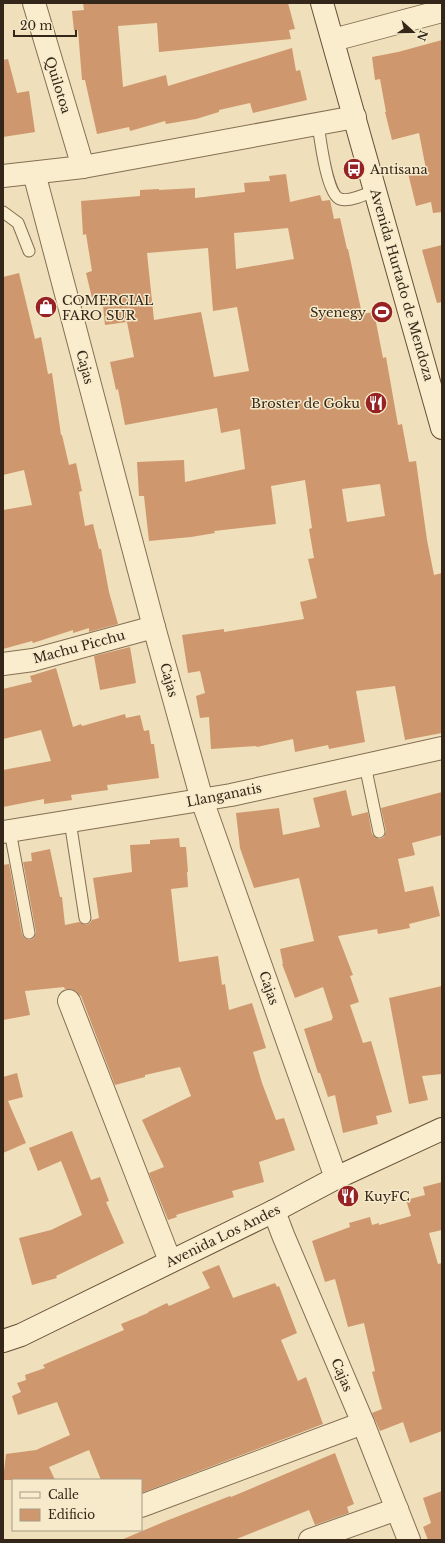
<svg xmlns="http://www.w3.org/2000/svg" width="445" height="1543" font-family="'Libre Baskerville',serif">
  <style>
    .building { fill: #cf976e; fill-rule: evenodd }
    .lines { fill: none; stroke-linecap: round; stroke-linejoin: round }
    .service-casing { stroke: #866f54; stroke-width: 13 }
    .minor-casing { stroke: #866f54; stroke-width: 24 }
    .secondary-casing { stroke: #675038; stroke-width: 24 }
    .service { stroke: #faedcd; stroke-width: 11 }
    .minor { stroke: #faedcd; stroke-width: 22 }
    .secondary { stroke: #faedcd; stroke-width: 22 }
    .labels { text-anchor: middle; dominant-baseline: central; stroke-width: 3; stroke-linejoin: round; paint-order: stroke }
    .street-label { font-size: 13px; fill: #34271a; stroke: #f6eaca }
    .poi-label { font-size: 13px; fill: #34271a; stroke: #f6eaca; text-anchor: start }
  </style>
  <rect width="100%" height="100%" fill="#efdfba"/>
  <!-- building -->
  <g class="building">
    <path d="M83,3H288L295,29L289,30L291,39L159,52L157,23L118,26L123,87L166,75L168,86L292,48L296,71L300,70L307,100L253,113L250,103L219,110V112L196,119L166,124L165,121L130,131L129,127L97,134L85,80H82L78,30L74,31L72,11L84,10Z"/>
    <path d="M442,40V212L433,213L431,202L416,206L408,173L426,169L419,133L392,140L385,112H386L380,79L375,80L372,57L398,52Z"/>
    <path d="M8,59L17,93L29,91L35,132L3,137V60Z"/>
    <path d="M286,174L290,202L320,195L322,201L330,200L334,219L340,218L347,249H348L362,314L374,312L383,358L386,357L398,425L402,424L409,462L416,461L427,540L434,575L442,573V733L405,740L395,686L356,691L365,742L329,749L328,745L295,752L293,739L257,747L256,746L211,749L209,717L200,718L196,696L205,693L200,671L188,673L182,635L224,629V632L304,619L300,602L317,598L308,559L314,558L309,529L312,528L305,480L271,486L276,524L214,531L215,533L191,537L149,541L144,496H139L137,462L184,460L185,482L245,469L240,429L221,433L217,408L125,425L118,389L116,390L110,362L134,357L127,322L105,325L102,296L92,298L86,273L92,271L86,234L83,235L81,201L140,196V190L159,189V190L195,188V198L245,192L244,183L270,181L269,176ZM288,228L294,259L236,269L234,233ZM208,248L213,311L237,307L249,371L214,377L201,312L154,320L147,253ZM380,484L385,516L347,522L342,489Z"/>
    <path d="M442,245V302L437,303L422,250Z"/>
    <path d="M19,273L35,339L41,337L48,374L52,373L61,435H62L69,465L76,463L82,491L79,492L85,526L93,524L99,549H101L109,592L118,624L89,632V628L73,633V630L33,643L32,641L3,649V510L32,505L24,470L3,475V277Z"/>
    <path d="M130,647L136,683L100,690L94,656Z"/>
    <path d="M56,668L73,727L81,724L82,726L125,714L126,718L140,715L144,731L149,730L151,744H154L159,778L107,785L108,790L71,795L72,800L44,804V799L3,807V770L51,761L41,730L3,739V689L32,682L30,676Z"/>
    <path d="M346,790L352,816L368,812L372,834L376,838L380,839L384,837L386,831L381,808L442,792V835L412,843L415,855L398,859L405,892L433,886L440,916L409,924L410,928L378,934L377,929L338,936L353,975L350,976L359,1002L350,1005L363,1043L371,1041L392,1112L376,1116L378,1124L343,1133L335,1095L328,1097L320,1073H318L304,1029L332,1020V1018H333L323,987L295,998L282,964H283L280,949L314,941L299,878L254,888L240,848L236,813L279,808L283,835L320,827L313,798Z"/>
    <path d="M179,838L180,847H186L188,872H187L188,887L171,889L179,962L218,956L222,985L225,984L229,1010L252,1003L266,1048L253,1052L262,1083L276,1120L284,1118L295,1150L259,1162L264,1182L232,1191L234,1197L176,1215L177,1217L168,1220L149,1173L164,1167L142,1120L191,1096L180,1067L145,1075V1077L115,1085L81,996L76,991L71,989H65L64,987L25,991L30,1015L3,1020V865L9,864L22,934L24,938L30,940L34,938L36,932L23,862L32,861L31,853L50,849L60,897H62L65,925L79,922L86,925L90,923L92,920L99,918L93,878L132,872L130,845L150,844V840Z"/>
    <path d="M442,986V1074L422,1076L428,1100L409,1104L389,998Z"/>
    <path d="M17,1073L23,1097L8,1101L26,1143L3,1153V1077Z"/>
    <path d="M72,1131L91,1180L100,1177L109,1201L106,1202L124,1243L56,1276L57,1278L32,1285L19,1238L51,1230L82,1215L61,1161L38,1171L29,1148Z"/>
    <path d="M442,1182V1230L429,1233L438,1264L442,1263V1431L410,1443L403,1422L380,1431L372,1413L382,1409L372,1372L375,1371L364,1323L348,1327L335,1279L325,1282L312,1241L350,1227L349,1223L370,1217L372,1225L379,1223V1225L411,1216L406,1200L425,1195L423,1187Z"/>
    <path d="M219,1265L233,1298L275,1283L277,1287L279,1286L297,1333L281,1340L298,1381L306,1377L323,1424L141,1493V1480H101L89,1450L49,1467L55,1480H3L6,1454L36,1450L70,1435L57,1402L18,1415L12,1396L21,1392L17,1383L26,1380L25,1375L45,1368L43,1365L124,1330L121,1324L148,1313V1312L167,1303L169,1306L210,1288L202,1272Z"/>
    <path d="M335,1453L354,1504L347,1507L349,1513L315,1525L309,1510L234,1540H121L166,1521L230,1496L231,1497Z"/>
    <path d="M442,1491V1540H428L423,1527L431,1523L423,1498Z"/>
  </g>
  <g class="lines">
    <!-- service casing -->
    <g class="service-casing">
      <g id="service">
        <path d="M318,124C320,138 327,195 340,199C350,202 366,194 375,190"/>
        <path d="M3,212L18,223L29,251"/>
        <path d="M365,765L379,832"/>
        <path d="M70,821L85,918"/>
        <path d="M10,831L29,933"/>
      </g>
    </g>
    <!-- minor casing -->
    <g class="minor-casing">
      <g id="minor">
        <path d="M34,3L83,167"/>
        <path d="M333,40L442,11"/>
        <path d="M34,173L154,627L202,800L336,1178"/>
        <path d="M3,176L83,167L355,117"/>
        <path d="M3,664L33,660L154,627"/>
        <path d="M3,832L231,795L442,748"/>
        <path d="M69,1001L170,1261"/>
        <path d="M274,1211L283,1235L363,1423L409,1540"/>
        <path d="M141,1506L363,1423"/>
        <path d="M310,1540L397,1509"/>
      </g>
    </g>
    <!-- secondary casing -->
    <g class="secondary-casing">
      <g id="secondary">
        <path d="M322,3L442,428"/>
        <path d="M3,1341L21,1335L274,1211L336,1178L442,1129"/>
      </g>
    </g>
    <!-- service -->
    <use href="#service" class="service"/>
    <!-- minor -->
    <use href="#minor" class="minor"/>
    <!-- secondary -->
    <use href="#secondary" class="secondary"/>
  </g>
  <!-- icons -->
  <defs>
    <g id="bus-disc" transform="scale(1.15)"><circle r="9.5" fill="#962223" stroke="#f6eaca"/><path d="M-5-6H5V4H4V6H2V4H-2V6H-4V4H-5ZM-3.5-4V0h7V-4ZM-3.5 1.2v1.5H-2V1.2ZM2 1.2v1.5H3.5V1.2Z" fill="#fff"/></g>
    <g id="shop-disc" transform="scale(1.15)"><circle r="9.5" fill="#962223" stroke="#f6eaca"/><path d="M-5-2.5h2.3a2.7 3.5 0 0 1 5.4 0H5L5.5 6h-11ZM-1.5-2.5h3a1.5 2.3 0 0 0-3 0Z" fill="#fff"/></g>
    <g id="stadium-disc" transform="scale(1.15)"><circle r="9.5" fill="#962223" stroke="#f6eaca"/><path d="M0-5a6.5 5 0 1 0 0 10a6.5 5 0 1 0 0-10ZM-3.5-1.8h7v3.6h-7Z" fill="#fff"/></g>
    <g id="restaurant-disc" transform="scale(1.15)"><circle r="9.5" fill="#962223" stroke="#f6eaca"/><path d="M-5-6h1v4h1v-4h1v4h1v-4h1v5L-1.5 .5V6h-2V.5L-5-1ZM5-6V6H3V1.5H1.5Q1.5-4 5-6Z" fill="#fff"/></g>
  </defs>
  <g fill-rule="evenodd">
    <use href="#bus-disc" x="354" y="169"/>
    <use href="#shop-disc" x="46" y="307"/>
    <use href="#stadium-disc" x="382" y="312"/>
    <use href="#restaurant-disc" x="376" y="403"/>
    <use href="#restaurant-disc" x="348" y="1196"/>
  </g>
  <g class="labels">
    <!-- street labels -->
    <g class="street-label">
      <text transform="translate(58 85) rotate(73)">Quilotoa</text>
      <text transform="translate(402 285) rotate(74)">Avenida Hurtado de Mendoza</text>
      <text transform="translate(85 367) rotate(75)">Cajas</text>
      <text transform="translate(79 647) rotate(-15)">Machu Picchu</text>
      <text transform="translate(169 680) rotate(74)">Cajas</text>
      <text transform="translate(224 795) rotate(-11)">Llanganatis</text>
      <text transform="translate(269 988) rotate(71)">Cajas</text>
      <text transform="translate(223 1236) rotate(-26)">Avenida Los Andes</text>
      <text transform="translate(342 1375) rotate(67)">Cajas</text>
    </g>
    <!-- poi labels -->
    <g class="poi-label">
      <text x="370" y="169">Antisana</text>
      <text x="62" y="300">COMERCIAL<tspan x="62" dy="15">FARO SUR</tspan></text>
      <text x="366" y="312" text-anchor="end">Syenegy</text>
      <text x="360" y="403" text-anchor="end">Broster de Goku</text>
      <text x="364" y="1196">KuyFC</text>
    </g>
  </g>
  <!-- border -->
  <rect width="445" height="1543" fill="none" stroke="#34271a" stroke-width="8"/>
  <!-- legend -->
  <rect x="12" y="1479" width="130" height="52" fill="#f6eaca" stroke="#a89c84"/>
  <rect x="20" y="1492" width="20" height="6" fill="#faedcd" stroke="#a89c84"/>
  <text x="48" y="1499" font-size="12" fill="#34271a">Calle</text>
  <rect x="20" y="1509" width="20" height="12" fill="#cf976e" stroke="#a89c84"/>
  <text x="48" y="1519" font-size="12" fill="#34271a">Edificio</text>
  <!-- north arrow -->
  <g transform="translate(413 32) rotate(111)" stroke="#f6eaca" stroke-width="3" paint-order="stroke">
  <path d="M0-3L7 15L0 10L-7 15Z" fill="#34271a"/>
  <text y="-6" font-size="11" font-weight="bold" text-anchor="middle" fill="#34271a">N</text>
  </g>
  <!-- scale -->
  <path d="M14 30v6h62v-6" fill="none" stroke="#34271a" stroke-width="2"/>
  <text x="20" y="30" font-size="12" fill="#34271a" stroke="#f6eaca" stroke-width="3" paint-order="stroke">20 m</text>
</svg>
